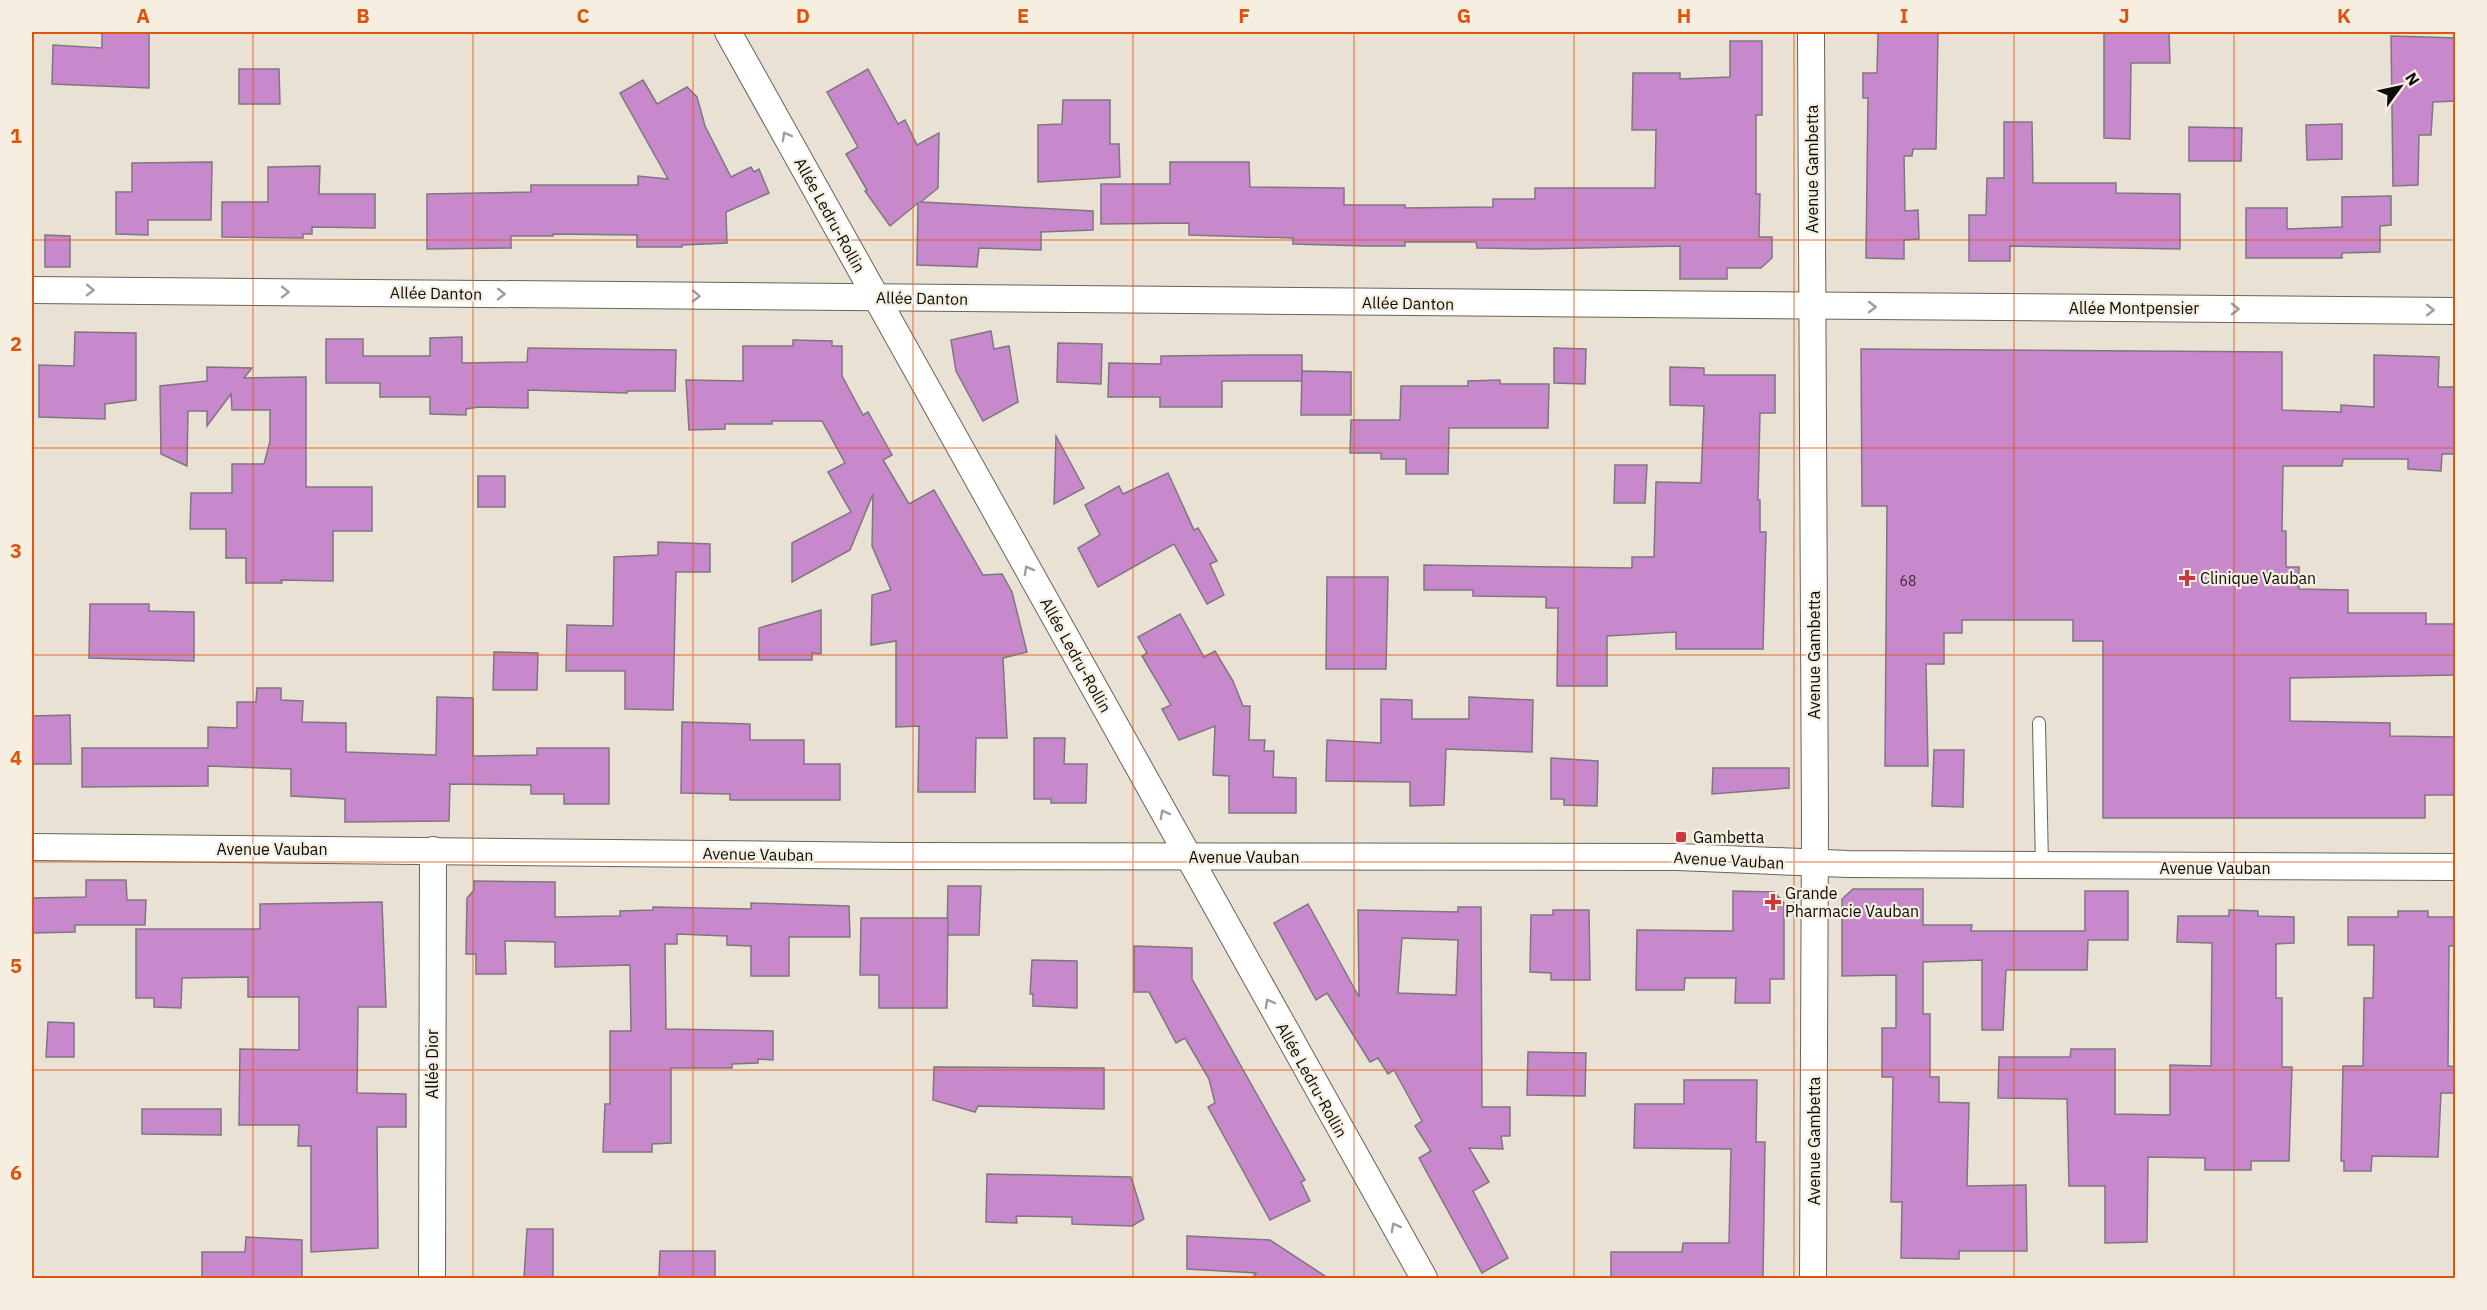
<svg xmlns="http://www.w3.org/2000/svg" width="2487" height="1310" font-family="'IBM Plex Sans',sans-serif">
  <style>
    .building { fill: #c889cc; stroke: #7f7680; stroke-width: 1.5; fill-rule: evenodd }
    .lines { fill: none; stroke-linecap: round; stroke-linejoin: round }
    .lane-casing { stroke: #696358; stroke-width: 14 }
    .street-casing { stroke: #696358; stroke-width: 28 }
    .lane { stroke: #fff; stroke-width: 12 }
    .street { stroke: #fff; stroke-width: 26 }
    .oneway { stroke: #9f9e9c }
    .grid { fill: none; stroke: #dd550c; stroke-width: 1.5; stroke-opacity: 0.55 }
    .poi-dot { fill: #c9393e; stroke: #f5eee1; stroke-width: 2 }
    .labels { text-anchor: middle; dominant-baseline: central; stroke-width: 4.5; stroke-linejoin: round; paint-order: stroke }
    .number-label { font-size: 14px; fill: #3c2b39 }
    .street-label { font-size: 16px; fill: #0e0c08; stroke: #f5eee1 }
    .poi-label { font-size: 16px; fill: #0e0c08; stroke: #f5eee1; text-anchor: start }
    .neatline { fill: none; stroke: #dd550c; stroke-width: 2 }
    .grid-label { font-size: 20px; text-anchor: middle; font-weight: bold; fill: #dd550c }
  </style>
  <rect width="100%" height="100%" fill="#e8e1d4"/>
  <!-- building -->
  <g class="building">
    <path d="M102,32H149V88L52,84L53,45L102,48Z"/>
    <path d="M1938,32L1936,149H1913L1912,156H1904L1905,211L1918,210L1919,239L1904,240V259L1866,258L1868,98H1863V73H1877L1878,33Z"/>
    <path d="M2104,32H2169L2170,63H2131L2130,139L2104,138Z"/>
    <path d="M2391,36L2456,38V101L2433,102L2431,135H2419L2418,185L2393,186Z"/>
    <path d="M1730,41H1762V115H1756V194H1760L1759,237H1772V258L1761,268H1727V279H1680V246L1535,249L1477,248L1476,242H1405V246H1366L1293,244V238L1189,235V223L1101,224V184H1170V162H1249L1250,187L1344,188V205H1405V208L1493,207V199H1535V188H1655L1656,130H1632L1633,73H1680V79L1730,77Z"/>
    <path d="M239,69H279L280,104H239Z"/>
    <path d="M868,69L898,124L905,120L917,145L939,133L938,188L921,202L1093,211V230L1041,232V250L979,248L977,267L917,265L918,203L890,226L865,191L867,190L846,154L858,147L827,92Z"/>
    <path d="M643,80L657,104L687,87L697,97L705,126L731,177L751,167L754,172L759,169L769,193L726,212L727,243L682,245V247H637V235L553,234V236H511V248L427,249V194L531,192V185H638V176L668,179L620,93Z"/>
    <path d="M1063,100H1110V144H1119L1120,177L1038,182V125L1062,124Z"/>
    <path d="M2004,122H2032L2033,183H2116V193L2180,194V249L2010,246V261H1969V215H1986L1987,178H2004Z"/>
    <path d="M2342,124V159L2307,160L2306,125Z"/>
    <path d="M2189,127L2242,128L2241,161H2189Z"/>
    <path d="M212,162L211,220H148V235L116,234V192H132V163Z"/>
    <path d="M320,166L319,194H375V228L312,227V234H303V238L222,237V202H268V167Z"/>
    <path d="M2391,196V225L2380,226V252L2342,253V258H2246V208H2287V229L2342,227V197Z"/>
    <path d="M45,235L70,236V267H45Z"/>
    <path d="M991,331L994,349L1009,346L1018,402L983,421L956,371L951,340Z"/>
    <path d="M75,332L136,333V400L105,404V419L39,417V365L74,366Z"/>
    <path d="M462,337V363L527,362L528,348L676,350L675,391H627V393L528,390V408L479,407L466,409V415L430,414V397H380V383H326V339H363V356H430V338Z"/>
    <path d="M793,340L832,341V346H842V376L863,415L868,412L892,455L883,460L909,504L934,490L983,575L1002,574L1012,592L1027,652L1003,658L1007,738H976L975,792H918L919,726L896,727V641L871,645L872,595L891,590L872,546L873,494L850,550L792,582V543L851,512L828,472L845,463L822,421H772V424H725V429L689,430L686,380L743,381V346H793Z"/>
    <path d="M1058,343L1102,344L1101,384L1057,382Z"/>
    <path d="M1554,348L1586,349L1585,384L1554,383Z"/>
    <path d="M1861,349L2282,352V410L2341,412V405L2374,407V355L2439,357L2438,387H2456V454H2442L2441,471L2408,469V459H2343L2342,466H2283L2282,531H2286V567H2299V589L2348,590V613H2426V624H2456V675L2290,678V721L2390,723V736L2456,737V795H2425V818H2103V641H2073V620H1962V633H1944V664H1926L1928,766H1885L1887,506H1862Z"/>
    <path d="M1254,355H1302V381H1222V407H1160V397H1108L1109,363L1161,364V356Z"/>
    <path d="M207,367L252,368L244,378L306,377V487H372V531H333V581L281,580L282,583H246V558H226V529H190L191,493H232V464H264L270,441V410H232L231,394L207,426V411H188L187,466L161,454L160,386L207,381Z"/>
    <path d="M1670,367L1704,368V375H1775V413H1760L1758,500H1760V532H1766L1763,649H1676V632L1607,636V686H1557L1558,608H1546V597L1473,596V590H1424V565L1632,568V557H1654L1656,482L1701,483L1704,406L1670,405Z"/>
    <path d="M1302,371L1351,372V415H1301Z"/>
    <path d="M1500,380V384H1549L1548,428H1449L1448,474H1406V459H1381V453H1350L1351,420H1400L1401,386H1468V381Z"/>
    <path d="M1056,436L1084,488L1054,504Z"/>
    <path d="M1615,465H1647L1645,503H1614Z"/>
    <path d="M1168,473L1194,530L1198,528L1217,561L1210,564L1224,595L1207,604L1174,544L1098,587L1078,548L1100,535L1085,505L1119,486L1123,494Z"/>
    <rect x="478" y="476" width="27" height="31"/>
    <path d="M658,542L710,544V572H676L673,710L625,709V671H566L567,625L613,626L614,557L658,555Z"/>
    <path d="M1327,577H1388L1386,669H1326Z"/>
    <path d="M90,604H149V611L194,612V661L89,658Z"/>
    <path d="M821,610V654L812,653V660H759V628Z"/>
    <path d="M1180,614L1204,657L1215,651L1233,681L1243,706H1250L1249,740H1265L1264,751H1274L1273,777L1296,778V813H1229V776L1213,775L1215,726L1179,740L1162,709L1171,705L1142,656L1147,653L1138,637Z"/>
    <path d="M494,652L538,653L537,690H493Z"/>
    <path d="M257,688H281V700L303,701L302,722L346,723V752L436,755L437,697L473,698V756L537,755V748H609V804H564V794H531V785L450,784L449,821L345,822V799L291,796V769L208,766V786L82,787V748H208V727L237,728V702H256Z"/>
    <path d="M1469,697L1533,700L1532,752L1446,749L1444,805L1410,806V782L1326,781L1327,740L1381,743V699L1412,700V719H1469Z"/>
    <path d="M70,715L71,764H32V716Z"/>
    <path d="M682,722L750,724V740H804V764H840V800H730V794L681,793Z"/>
    <path d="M1034,738H1065L1064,764H1087L1086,803H1051V799H1034Z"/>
    <path d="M1934,750H1964L1963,807L1932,806Z"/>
    <path d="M1551,758L1598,761L1597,806L1564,805V799H1551Z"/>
    <path d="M1713,768H1789V788L1712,794Z"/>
    <path d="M86,880H126L127,900H146L145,925H75V932L32,933V898L86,897Z"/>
    <path d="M474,881L555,882V917L620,916V911L653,910V907L751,909V903L849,906L850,937H789V976H751V946L727,945V936L677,934V944H665L666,1029L773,1031V1060L758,1059V1063L732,1064V1068H671V1143L652,1144V1152H603L605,1104H610V1031H631L630,965L555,967V942L505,941L506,974H476V954H466L467,898L474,890Z"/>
    <path d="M948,886H981L979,935H947Z"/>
    <path d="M1853,889H1923V925H1972L1971,931H2085V891H2128V940H2088L2087,970H2006L2003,1030H1982V960L1923,962V1014H1930V1077H1939V1102L1969,1103L1967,1186L2026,1185L2027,1251H1959V1259L1901,1258L1902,1202H1891L1893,1077H1882V1028H1896V975L1842,976V899Z"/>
    <path d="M1733,891L1774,892L1784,903V979H1770V1003H1735L1736,978H1685L1684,990H1636L1637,930L1733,931Z"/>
    <path d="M382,902L386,1007H358L357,1093L406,1094V1127H377L378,1248L311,1252V1146H298L299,1125H239L240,1049L299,1050V997H248V977L182,978L181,1008L154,1007V998H136V929H260V904Z"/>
    <path d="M1308,904L1359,997L1358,910L1458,912V907H1481L1482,1107H1510V1136H1501L1503,1149L1469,1148L1489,1182L1473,1191L1508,1258L1482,1273L1419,1158L1431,1151L1415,1126L1422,1121L1394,1070L1388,1074L1378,1058L1370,1062L1327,993L1316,1000L1274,923ZM1402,938L1458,940L1456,995L1398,993Z"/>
    <path d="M1553,910H1589L1590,980H1551V973L1530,972L1531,915H1553Z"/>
    <path d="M2229,910L2258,911V916L2294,917V943L2276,944V998H2282V1067H2292L2289,1161H2251V1170H2205V1158L2148,1157L2147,1242L2105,1243V1186H2069L2067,1099L1998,1098L1999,1057H2070L2071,1049H2115V1114L2170,1115V1065L2211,1066L2212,943L2177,942L2178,916H2229Z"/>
    <path d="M2398,911H2428V917H2456V946H2449L2448,1066L2456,1067V1093H2441L2438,1157L2372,1156L2371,1171H2344V1161H2341L2343,1066H2363L2364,998H2373L2374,945H2348V917H2398Z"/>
    <path d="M861,918H948L947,1008H879V975H860Z"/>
    <path d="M1134,946L1192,948V979L1305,1180L1301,1182L1310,1201L1270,1220L1208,1107L1215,1103L1209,1079L1185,1038L1176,1043L1149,992H1134Z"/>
    <path d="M1032,960L1077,961V1008L1033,1006V994H1030Z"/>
    <path d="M48,1022L74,1023V1057H46Z"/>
    <path d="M1528,1052L1586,1053L1585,1096L1527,1095Z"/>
    <path d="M934,1067L1104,1068V1109L978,1106L975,1112L933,1100Z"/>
    <path d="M1684,1080H1757L1756,1142H1765L1763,1278H1611V1252H1682L1683,1243H1729L1731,1149L1634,1148L1635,1104H1684Z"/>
    <path d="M142,1109H221V1135L142,1134Z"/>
    <path d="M987,1174L1131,1177L1144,1219L1132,1226L1072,1224V1217L1016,1216L1017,1223L986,1222Z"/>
    <path d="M527,1229H553V1278H524Z"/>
    <path d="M1187,1236L1270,1240L1328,1278H1252L1256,1273L1187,1269Z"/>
    <path d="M246,1237L302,1240V1278H202V1252H245Z"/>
    <path d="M660,1251H715V1278H659Z"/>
  </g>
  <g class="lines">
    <!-- lane casing -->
    <g class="lane-casing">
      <path id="lane" d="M2039,723L2042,865"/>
    </g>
    <!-- street casing -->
    <g class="street-casing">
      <g id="street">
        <path d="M728,32L1424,1278"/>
        <path d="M1811,32L1815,823L1813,1278"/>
        <path d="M32,290L2456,311"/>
        <path d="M32,847L898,856L1678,857L1848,864L2456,867"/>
        <path d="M432,1278L433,850"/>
      </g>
    </g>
    <!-- lane -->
    <use href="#lane" class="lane"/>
    <!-- street -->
    <use href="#street" class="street"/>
  </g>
  <!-- one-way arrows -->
  <defs><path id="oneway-chevron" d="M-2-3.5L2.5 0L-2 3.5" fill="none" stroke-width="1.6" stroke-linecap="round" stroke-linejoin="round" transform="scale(1.5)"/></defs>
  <g class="oneway">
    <use href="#oneway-chevron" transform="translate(786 136) rotate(-119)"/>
    <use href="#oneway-chevron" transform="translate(90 290) rotate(1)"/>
    <use href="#oneway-chevron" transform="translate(285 292) rotate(1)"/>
    <use href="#oneway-chevron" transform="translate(501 294) rotate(1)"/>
    <use href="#oneway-chevron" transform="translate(696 296) rotate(1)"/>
    <use href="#oneway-chevron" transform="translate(1872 307)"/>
    <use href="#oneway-chevron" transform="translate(2235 309)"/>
    <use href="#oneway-chevron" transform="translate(2430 310)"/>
    <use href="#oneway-chevron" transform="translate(1028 570) rotate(-119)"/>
    <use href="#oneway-chevron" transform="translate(1164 814) rotate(-119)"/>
    <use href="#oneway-chevron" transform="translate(1269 1003) rotate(-119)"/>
    <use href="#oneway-chevron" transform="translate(1395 1227) rotate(-119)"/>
  </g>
  <!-- grid -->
  <path class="grid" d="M253,32V1278M473,32V1278M693,32V1278M913,32V1278M1133,32V1278M1354,32V1278M1574,32V1278M1794,32V1278M2014,32V1278M2234,32V1278M32,240H2456M32,448H2456M32,655H2456M32,862H2456M32,1070H2456"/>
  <!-- markers -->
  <g class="poi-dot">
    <path d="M2184 569h6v6h6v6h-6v6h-6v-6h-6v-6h6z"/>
    <rect x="1675" y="831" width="12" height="12" rx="3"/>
    <path d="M1770 893h6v6h6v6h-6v6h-6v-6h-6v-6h6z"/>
  </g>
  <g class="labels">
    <!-- number labels -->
    <g class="number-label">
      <text x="1908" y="581">68</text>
    </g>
    <!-- street labels -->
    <g class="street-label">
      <text transform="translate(1812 169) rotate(-90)">Avenue Gambetta</text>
      <text transform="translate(830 215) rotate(61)">Allée Ledru-Rollin</text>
      <text transform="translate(436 293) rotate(1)">Allée Danton</text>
      <text transform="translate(922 298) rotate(1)">Allée Danton</text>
      <text transform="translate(1408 303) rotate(1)">Allée Danton</text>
      <text x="2134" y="308">Allée Montpensier</text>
      <text transform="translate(1076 655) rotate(61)">Allée Ledru-Rollin</text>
      <text transform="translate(1814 655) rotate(-90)">Avenue Gambetta</text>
      <text x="272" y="849">Avenue Vauban</text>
      <text transform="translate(758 854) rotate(1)">Avenue Vauban</text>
      <text x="1244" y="857">Avenue Vauban</text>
      <text transform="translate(1729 860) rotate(3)">Avenue Vauban</text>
      <text x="2215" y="868">Avenue Vauban</text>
      <text transform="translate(432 1064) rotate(-90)">Allée Dior</text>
      <text transform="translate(1312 1080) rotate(61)">Allée Ledru-Rollin</text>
      <text transform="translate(1814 1141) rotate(-90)">Avenue Gambetta</text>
    </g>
    <!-- poi labels -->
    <g class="poi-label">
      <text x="2200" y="578">Clinique Vauban</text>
      <text x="1693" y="837">Gambetta</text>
      <text x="1785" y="893">Grande<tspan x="1785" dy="18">Pharmacie Vauban</tspan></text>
    </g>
  </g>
  <!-- border -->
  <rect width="2487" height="1310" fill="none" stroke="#f5eee1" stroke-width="66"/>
  <!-- north arrow -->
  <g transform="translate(2400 87) rotate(57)" stroke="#f5eee1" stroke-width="4.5" paint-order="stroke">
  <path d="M0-4.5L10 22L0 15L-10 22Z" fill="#0e0c08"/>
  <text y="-9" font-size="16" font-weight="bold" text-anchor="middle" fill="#0e0c08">N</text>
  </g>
  <rect x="33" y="33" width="2421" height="1244" class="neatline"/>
  <g class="grid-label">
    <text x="143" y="23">A</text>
    <text x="363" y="23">B</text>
    <text x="583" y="23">C</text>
    <text x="803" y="23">D</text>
    <text x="1023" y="23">E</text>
    <text x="1244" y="23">F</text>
    <text x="1464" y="23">G</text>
    <text x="1684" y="23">H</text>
    <text x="1904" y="23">I</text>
    <text x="2124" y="23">J</text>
    <text x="2344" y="23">K</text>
    <text x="16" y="143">1</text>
    <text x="16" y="351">2</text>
    <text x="16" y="558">3</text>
    <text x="16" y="765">4</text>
    <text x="16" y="973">5</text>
    <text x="16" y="1180">6</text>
  </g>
</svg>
